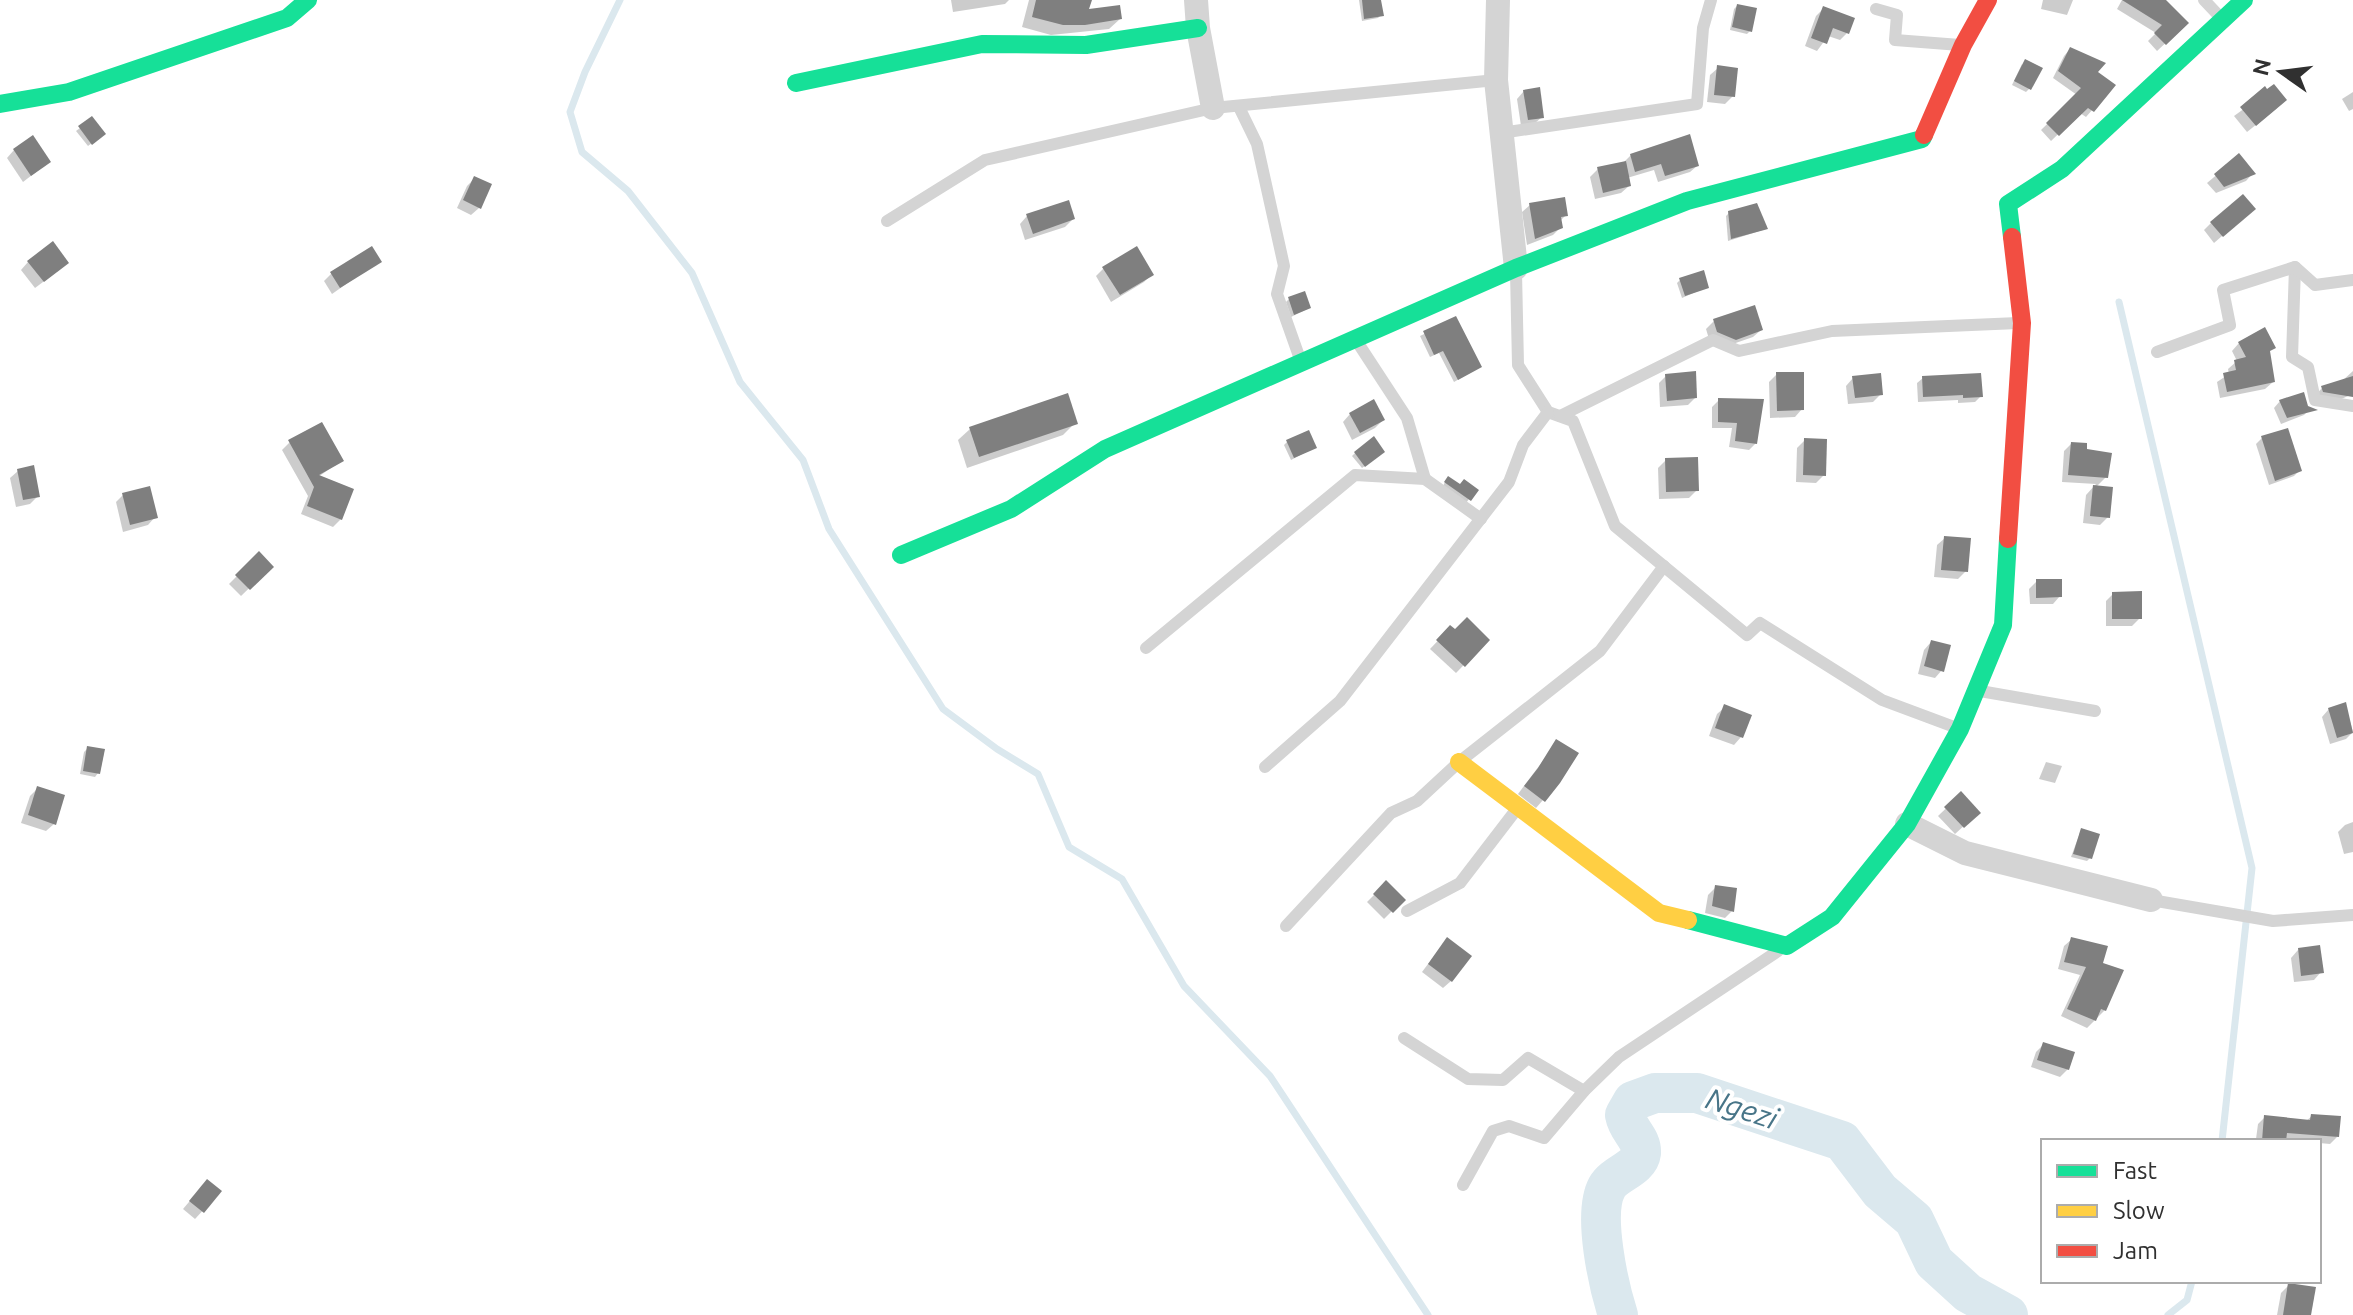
<svg xmlns="http://www.w3.org/2000/svg" width="2353" height="1315" font-family="Ubuntu,sans-serif">
  <style>
    .shadow { fill: #0003 }
    .lines { fill: none; stroke-linecap: round; stroke-linejoin: round }
    .stream { stroke: #dbe8ee; stroke-width: 7 }
    .river { stroke: #dbe8ee; stroke-width: 40 }
    .building { fill: #7f7f7f }
    .lane { stroke: #d4d4d4; stroke-width: 12 }
    .street { stroke: #d4d4d4; stroke-width: 24 }
    .fast { stroke: #16e098; stroke-width: 18 }
    .slow { stroke: #ffcf43; stroke-width: 18 }
    .jam { stroke: #f24e42; stroke-width: 18 }
    .labels { text-anchor: middle; dominant-baseline: central; stroke-width: 8; stroke-linejoin: round; paint-order: stroke }
    .water-label { font-size: 30px; font-style: italic; fill: #487588; stroke: #fff }
  </style>
  <rect width="100%" height="100%" fill="#fff"/>
  <!-- shadow -->
  <g class="shadow">
    <path d="M951,0H1009L1005,4L953,12Z"/>
    <path d="M1029,0H1090L1087,12L1120,19L1109,29L1051,35L1022,27Z"/>
    <path d="M1359,0H1379L1381,15L1378,18L1362,21Z"/>
    <path d="M2043,0H2073L2067,15L2041,9Z"/>
    <path d="M2122,0H2163L2187,23L2157,51L2148,41L2156,33L2117,9Z"/>
    <path d="M1737,6L1750,31L1747,34L1730,30L1734,9Z"/>
    <path d="M1824,8L1847,33L1840,40L1828,36L1817,51L1805,46L1816,16Z"/>
    <path d="M2070,49L2113,86L2086,117L2080,113L2051,141L2041,130L2077,95L2053,78L2064,56Z"/>
    <path d="M2022,64L2029,89L2026,92L2012,85Z"/>
    <path d="M1718,68L1733,96L1725,104L1707,102L1710,75Z"/>
    <path d="M1524,91L1542,117L1534,124L1521,126L1517,99Z"/>
    <path d="M2267,92L2277,108L2247,132L2234,116Z"/>
    <path d="M2353,92V109L2349,111L2342,99Z"/>
    <path d="M92,119L100,137L88,146L76,131Z"/>
    <path d="M14,150L49,162L23,182L7,158Z"/>
    <path d="M1631,155L1697,166L1690,172L1658,182L1654,170L1627,178L1629,186L1621,193L1595,199L1590,177L1598,169L1624,162Z"/>
    <path d="M2239,156L2253,173L2246,181L2216,193L2207,183Z"/>
    <path d="M475,178L479,208L471,215L457,208L467,186Z"/>
    <path d="M1530,205L1566,215L1560,221L1561,227L1553,235L1527,245L1522,212Z"/>
    <path d="M1729,213L1766,229L1728,241L1726,216Z"/>
    <path d="M1027,216L1073,219L1065,227L1025,240L1020,224Z"/>
    <path d="M2245,216L2214,243L2204,230L2211,223Z"/>
    <path d="M379,261L332,294L324,281L332,273Z"/>
    <path d="M28,262L59,270L35,288L21,270Z"/>
    <path d="M1104,268L1152,274L1144,282L1111,302L1096,276Z"/>
    <path d="M1680,280L1707,287L1682,298L1677,283Z"/>
    <path d="M1289,299L1309,308L1291,317L1286,302Z"/>
    <path d="M1753,308L1761,330L1753,337L1727,346L1709,339L1706,329L1714,321Z"/>
    <path d="M1455,319L1480,367L1454,382L1439,353L1430,357L1420,336Z"/>
    <path d="M2239,343L2268,353L2273,382L2265,389L2220,398L2217,382L2229,374L2228,369L2237,361L2232,351Z"/>
    <path d="M2353,371V394L2334,402L2315,396L2322,388L2342,381Z"/>
    <path d="M1777,374L1802,409L1795,417L1770,418L1769,382Z"/>
    <path d="M1666,376L1695,398L1688,405L1660,407L1659,383Z"/>
    <path d="M1853,378L1881,394L1873,402L1848,404L1846,386Z"/>
    <path d="M1923,378L1981,396L1975,402L1958,403V400L1918,402L1917,383Z"/>
    <path d="M1719,400L1756,443L1749,450L1729,447L1732,428H1712V407Z"/>
    <path d="M2280,401L2305,404L2310,409L2304,415L2281,424L2274,408Z"/>
    <path d="M1350,414L1383,420L1375,428L1352,440L1343,422Z"/>
    <path d="M1075,423L1063,435L967,468L958,440L970,429Z"/>
    <path d="M2287,430L2300,470L2294,476L2269,485L2256,444L2262,438Z"/>
    <path d="M1805,440L1824,475L1816,483L1796,482L1797,448Z"/>
    <path d="M290,442L341,461L318,477L341,519L333,527L301,514L308,496L282,450Z"/>
    <path d="M1287,442L1314,448L1291,460L1284,445Z"/>
    <path d="M2071,444L2085,451L2106,477L2096,487L2108,517L2100,525L2083,523L2086,495L2096,484L2062,482L2064,451Z"/>
    <path d="M1355,453L1380,455L1362,468L1352,456Z"/>
    <path d="M1666,460L1697,490L1689,498L1659,499L1658,468Z"/>
    <path d="M18,471L38,496L30,504L16,507L10,478Z"/>
    <path d="M1445,482L1469,499L1466,503L1443,486Z"/>
    <path d="M123,495L155,517L148,525L123,532L116,502Z"/>
    <path d="M1945,538L1966,571L1958,579L1934,577L1937,545Z"/>
    <path d="M259,554L271,567L241,596L229,584Z"/>
    <path d="M2037,581L2060,596L2053,604H2030L2029,589Z"/>
    <path d="M2113,594L2140,618L2132,626H2106V601Z"/>
    <path d="M1450,628L1488,640L1456,673L1430,649Z"/>
    <path d="M1931,642L1942,670L1935,678L1918,674L1924,650Z"/>
    <path d="M2345,704L2353,732L2346,739L2330,744L2322,717L2329,709Z"/>
    <path d="M1725,707L1741,737L1734,745L1709,736L1717,714Z"/>
    <path d="M1557,742L1543,800L1536,808L1518,794Z"/>
    <path d="M88,748L98,773L95,777L80,774L84,752Z"/>
    <path d="M2046,762L2062,766L2055,783L2039,779Z"/>
    <path d="M38,788L54,824L46,831L21,823L30,796Z"/>
    <path d="M1961,794L1978,813L1955,834L1938,816Z"/>
    <path d="M2353,822V852L2344,854L2338,832L2345,825Z"/>
    <path d="M2081,830L2090,858L2087,861L2071,857Z"/>
    <path d="M1386,883L1403,900L1384,919L1367,902Z"/>
    <path d="M1716,887L1732,911L1725,918L1705,913L1708,895Z"/>
    <path d="M2072,939L2101,965L2105,1010L2087,1028L2061,1016L2080,975L2058,969L2064,946Z"/>
    <path d="M1440,948L1451,981L1443,988L1422,972Z"/>
    <path d="M2298,950L2321,972L2314,980L2294,982L2291,958Z"/>
    <path d="M2044,1044L2068,1069L2060,1077L2031,1067L2036,1052Z"/>
    <path d="M2312,1116L2337,1137L2330,1144L2319,1143V1141L2256,1139L2258,1124L2265,1117L2306,1121Z"/>
    <path d="M200,1189L220,1192L195,1219L183,1209Z"/>
    <path d="M2289,1285L2309,1315H2277L2281,1293Z"/>
  </g>
  <g class="lines">
    <!-- stream -->
    <g class="stream">
      <path d="M620,0L585,72L570,112L582,152L628,191L692,273L740,382L803,460L829,529L943,709L997,749L1038,774L1069,847L1122,879L1184,986L1270,1076L1428,1315"/>
      <path d="M2119,302L2252,868L2222,1141"/>
      <path d="M2168,1315L2187,1300L2192,1281"/>
    </g>
    <!-- river -->
    <path class="river" d="M1618,1315C1609,1287 1592,1214 1607,1187C1615,1173 1639,1169 1641,1153C1642,1138 1628,1131 1625,1115L1633,1101L1655,1093H1697L1842,1141L1880,1191L1914,1220L1934,1262L1968,1293L2008,1315"/>
  </g>
  <!-- building -->
  <g class="building">
    <path d="M1036,0H1092L1089,9L1120,5L1122,19L1085,25H1063L1032,17Z"/>
    <path d="M1362,0H1381L1384,16L1364,19Z"/>
    <path d="M2122,0H2166L2189,23L2166,45L2154,33L2162,25Z"/>
    <path d="M1737,4L1757,8L1752,32L1732,27Z"/>
    <path d="M1823,6L1855,18L1849,34L1833,28L1827,44L1811,38Z"/>
    <path d="M2070,47L2106,63L2098,72L2116,85L2094,112L2088,108L2059,136L2046,123L2081,88L2058,71Z"/>
    <path d="M2025,59L2043,68L2031,90L2014,81Z"/>
    <path d="M1717,65L1738,68L1735,97L1714,95Z"/>
    <path d="M2274,84L2287,100L2256,126L2240,107L2265,86L2267,89Z"/>
    <path d="M1540,87L1544,118L1528,120L1523,90Z"/>
    <path d="M92,116L106,134L92,145L78,126Z"/>
    <path d="M1690,134L1699,166L1665,176L1661,164L1635,172L1630,154Z"/>
    <path d="M33,135L51,162L31,176L13,149Z"/>
    <path d="M2239,153L2256,174L2224,187L2214,174Z"/>
    <path d="M1626,161L1631,186L1603,193L1597,167Z"/>
    <path d="M474,176L492,184L481,209L463,200Z"/>
    <path d="M2243,194L2256,209L2223,237L2210,222Z"/>
    <path d="M1565,197L1568,216L1561,217L1563,228L1535,239L1529,203Z"/>
    <path d="M1069,200L1075,219L1033,234L1026,214Z"/>
    <path d="M1757,203L1768,229L1731,239L1728,211Z"/>
    <path d="M53,241L69,263L44,282L27,261Z"/>
    <path d="M372,246L382,262L340,288L330,272Z"/>
    <path d="M1137,246L1154,275L1120,295L1102,267Z"/>
    <path d="M1704,270L1709,288L1685,296L1679,278Z"/>
    <path d="M1305,291L1311,308L1294,315L1288,297Z"/>
    <path d="M1755,305L1763,330L1736,340L1717,332L1713,319Z"/>
    <path d="M1456,316L1482,367L1458,380L1443,351L1434,355L1423,331Z"/>
    <path d="M2265,327L2276,348L2270,351L2275,382L2227,392L2223,373L2236,370L2234,360L2246,357L2238,342Z"/>
    <path d="M1696,371L1697,398L1667,401L1665,374Z"/>
    <path d="M1776,372H1804V410L1777,411Z"/>
    <path d="M1881,373L1883,395L1855,398L1852,376Z"/>
    <path d="M1981,373L1983,397L1963,398V395L1923,397L1922,376Z"/>
    <path d="M2353,376V397L2323,392L2321,386Z"/>
    <path d="M2304,392L2308,406L2318,410L2287,418L2279,400Z"/>
    <path d="M1068,393L1078,424L979,457L969,427Z"/>
    <path d="M1718,398L1764,399L1757,444L1735,441L1737,423L1718,422Z"/>
    <path d="M1374,399L1385,420L1360,433L1349,413Z"/>
    <path d="M322,422L344,461L319,475L354,489L342,520L307,506L314,487L288,440Z"/>
    <path d="M2288,428L2302,471L2275,481L2261,436Z"/>
    <path d="M1309,430L1317,448L1294,458L1286,440Z"/>
    <path d="M1374,436L1385,452L1365,467L1354,452Z"/>
    <path d="M1804,438L1827,439L1826,476L1803,475Z"/>
    <path d="M2071,442L2087,443V449L2112,453L2108,478L2068,475Z"/>
    <path d="M1698,457L1699,491L1666,492L1665,458Z"/>
    <path d="M34,465L40,497L23,500L17,469Z"/>
    <path d="M1448,476L1460,484L1464,479L1479,490L1471,501L1444,482Z"/>
    <path d="M2093,485L2113,487L2110,518L2090,516Z"/>
    <path d="M150,486L158,518L130,525L122,493Z"/>
    <path d="M1944,536L1971,538L1968,572L1941,570Z"/>
    <path d="M259,551L274,567L250,590L235,575Z"/>
    <path d="M2036,579H2062V597L2036,598Z"/>
    <path d="M2142,591V619H2112V592Z"/>
    <path d="M1467,617L1490,640L1465,667L1436,640L1450,625L1455,629Z"/>
    <path d="M1931,640L1951,645L1944,672L1924,666Z"/>
    <path d="M2346,702L2353,733L2337,738L2328,708Z"/>
    <path d="M1724,704L1752,715L1743,738L1715,728Z"/>
    <path d="M1556,739L1579,753L1560,783L1545,802L1524,786L1538,768Z"/>
    <path d="M87,746L105,749L100,774L83,771Z"/>
    <path d="M37,786L65,795L56,825L28,815Z"/>
    <path d="M1961,791L1981,813L1964,828L1944,807Z"/>
    <path d="M2081,828L2100,834L2092,859L2073,854Z"/>
    <path d="M1386,880L1406,900L1393,913L1373,894Z"/>
    <path d="M1715,885L1737,888L1734,912L1712,906Z"/>
    <path d="M1447,937L1472,956L1452,982L1428,964Z"/>
    <path d="M2071,937L2108,946L2103,963L2124,970L2106,1011L2101,1009L2096,1021L2067,1009L2086,967L2064,962Z"/>
    <path d="M2320,945L2324,973L2301,976L2298,948Z"/>
    <path d="M2043,1042L2075,1052L2069,1070L2037,1060Z"/>
    <path d="M2311,1114L2341,1116L2339,1137L2287,1133L2286,1141H2262L2264,1115L2310,1120Z"/>
    <path d="M207,1179L222,1191L204,1213L189,1201Z"/>
    <path d="M2288,1283L2316,1287L2311,1315H2283Z"/>
  </g>
  <g class="lines">
    <!-- lane -->
    <g class="lane">
      <path d="M2204,0L2221,18"/>
      <path d="M1876,9L1897,15L1895,40L1960,45"/>
      <path d="M1239,107L1257,144L1284,266L1277,294L1300,359"/>
      <path d="M1501,133L1697,104L1703,28L1711,0"/>
      <path d="M887,221L985,160L1213,108L1496,80"/>
      <path d="M2295,267L2292,357L2308,367L2315,400L2353,406"/>
      <path d="M1516,272L1518,365L1548,412L1573,421L1615,526L1747,635L1760,623L1882,700L1957,728"/>
      <path d="M1356,340L1407,418L1425,479"/>
      <path d="M2157,352L2230,325L2223,290L2295,267L2315,285L2353,280"/>
      <path d="M1560,416L1713,340L1739,351L1832,331L2018,323"/>
      <path d="M1146,648L1355,475L1425,479L1481,519"/>
      <path d="M1980,691L2095,711"/>
      <path d="M1265,767L1340,701L1509,482L1523,445L1548,412"/>
      <path d="M2151,900L2273,921L2353,915"/>
      <path d="M1407,911L1460,883L1516,810"/>
      <path d="M1286,926L1391,813L1417,801L1459,762L1600,651L1664,566"/>
      <path d="M1404,1038L1468,1079L1503,1080L1528,1058L1584,1091"/>
      <path d="M1463,1185L1493,1131L1509,1126L1544,1138L1584,1091L1619,1057L1778,951"/>
    </g>
    <!-- street -->
    <g class="street">
      <path d="M1196,0L1198,28L1213,108"/>
      <path d="M1498,0L1496,80L1516,268"/>
      <path d="M1907,824L1965,853L2151,900"/>
    </g>
    <!-- fast -->
    <g class="fast">
      <path d="M796,83L982,44L1086,45L1198,28"/>
      <path d="M0,104L69,92L287,18L308,0"/>
      <path d="M2012,237L2008,204L2062,169L2244,0"/>
      <path d="M901,555L1011,509L1105,449L1516,268L1687,201L1922,139L1924,135"/>
      <path d="M1688,920L1787,946L1832,917L1907,824L1960,729L2003,625L2008,539"/>
    </g>
    <!-- slow -->
    <path class="slow" d="M1459,762L1659,913L1688,920"/>
    <!-- jam -->
    <g class="jam">
      <path d="M1924,135L1963,45L1988,0"/>
      <path d="M2008,539L2022,323L2012,237"/>
    </g>
  </g>
  <g class="labels">
    <!-- water labels -->
    <g class="water-label">
      <text transform="translate(1742 1108) rotate(18)">Ngezi</text>
    </g>
  </g>
  <!-- legend -->
  <rect x="2041" y="1139" width="280" height="144" fill="#ffffff" stroke="#acacac" stroke-width="2"/>
  <rect x="2057" y="1165" width="40" height="12" fill="#16e098" stroke="#acacac" stroke-width="2"/>
  <text x="2113" y="1179" font-size="24" fill="#303030">Fast</text>
  <rect x="2057" y="1205" width="40" height="12" fill="#ffcf43" stroke="#acacac" stroke-width="2"/>
  <text x="2113" y="1219" font-size="24" fill="#303030">Slow</text>
  <rect x="2057" y="1245" width="40" height="12" fill="#f24e42" stroke="#acacac" stroke-width="2"/>
  <text x="2113" y="1259" font-size="24" fill="#303030">Jam</text>
  <!-- north arrow -->
  <g transform="translate(2281 72) rotate(284)" stroke="#ffffff" stroke-width="6" paint-order="stroke">
  <path d="M0-6L14 30L0 20L-14 30Z" fill="#303030"/>
  <text y="-12" font-size="22" font-weight="bold" text-anchor="middle" fill="#303030">N</text>
  </g>
</svg>
